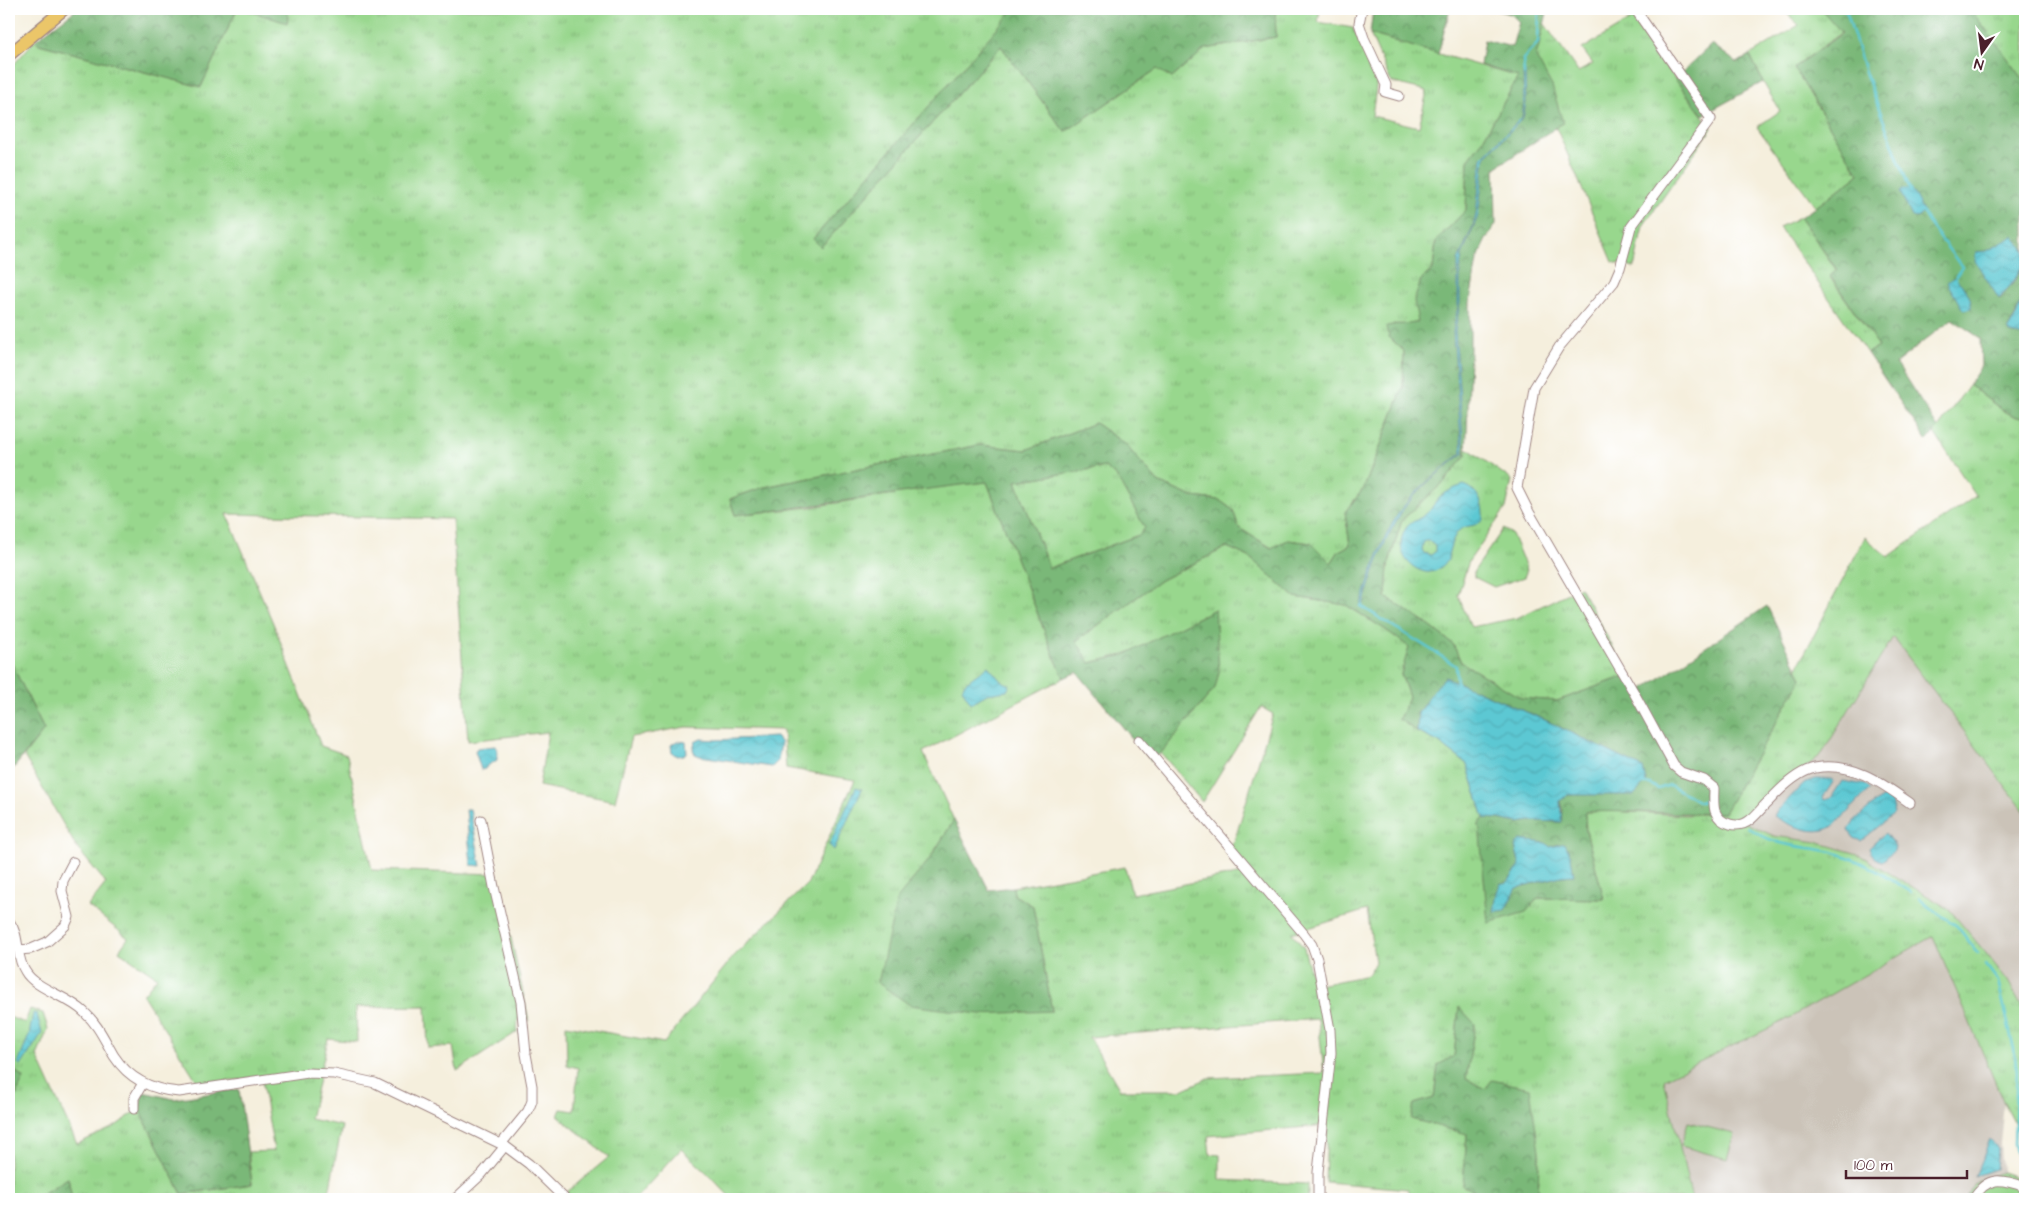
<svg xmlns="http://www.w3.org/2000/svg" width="2034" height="1208" font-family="'Architects Daughter',sans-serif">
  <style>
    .industrial { fill: #cbc3b8 }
    .grass { fill: url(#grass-tufts); stroke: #717b5c; fill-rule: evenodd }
    .forest { fill: url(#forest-crowns); stroke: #626c52; fill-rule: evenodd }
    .pitch { fill: #98d78d; stroke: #717b5c }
    .water { fill: url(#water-waves); stroke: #53747f; fill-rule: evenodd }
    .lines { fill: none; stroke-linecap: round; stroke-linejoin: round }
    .stream { stroke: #5cc8d3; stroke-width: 2.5 }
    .minor-casing { stroke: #a08784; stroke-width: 11 }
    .major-casing { stroke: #a08784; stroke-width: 14 }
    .minor { stroke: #fff; stroke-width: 9 }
    .major { stroke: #ebc669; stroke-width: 11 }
  </style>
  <defs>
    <pattern id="grass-tufts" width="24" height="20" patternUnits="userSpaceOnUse" patternTransform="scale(1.25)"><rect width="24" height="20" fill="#98d78d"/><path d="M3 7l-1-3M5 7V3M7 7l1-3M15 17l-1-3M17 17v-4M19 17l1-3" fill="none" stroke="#84b87a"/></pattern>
    <pattern id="forest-crowns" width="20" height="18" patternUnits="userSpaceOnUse" patternTransform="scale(1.25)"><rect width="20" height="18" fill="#7ab878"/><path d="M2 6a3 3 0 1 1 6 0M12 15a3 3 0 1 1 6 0" fill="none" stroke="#669563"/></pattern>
    <pattern id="water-waves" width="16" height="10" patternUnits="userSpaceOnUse" patternTransform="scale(1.25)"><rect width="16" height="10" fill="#5cc8d3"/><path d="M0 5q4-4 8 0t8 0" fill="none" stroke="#52abb5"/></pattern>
  </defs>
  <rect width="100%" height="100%" fill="#fff"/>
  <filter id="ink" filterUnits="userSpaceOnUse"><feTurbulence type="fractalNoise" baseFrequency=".02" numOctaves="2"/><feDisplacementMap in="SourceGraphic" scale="10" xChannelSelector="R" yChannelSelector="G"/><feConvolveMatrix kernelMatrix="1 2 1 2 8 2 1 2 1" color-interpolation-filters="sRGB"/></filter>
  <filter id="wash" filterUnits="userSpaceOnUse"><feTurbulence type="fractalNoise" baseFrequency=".0096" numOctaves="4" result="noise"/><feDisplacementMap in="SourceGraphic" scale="20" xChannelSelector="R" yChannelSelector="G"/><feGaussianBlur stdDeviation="1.12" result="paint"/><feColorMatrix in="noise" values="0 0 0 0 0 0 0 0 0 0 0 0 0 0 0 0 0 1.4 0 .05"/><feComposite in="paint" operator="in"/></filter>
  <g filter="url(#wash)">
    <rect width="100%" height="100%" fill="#f5efdd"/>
    <!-- industrial -->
    <g class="industrial">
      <path d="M1893,636L2025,812V1012L2008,981L1985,952L1948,909L1858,854L1817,842L1774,836L1746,823L1748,815L1822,754Z"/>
      <path d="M1933,936L2004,1103L2000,1143L2002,1172L1975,1183L1965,1199H1692L1663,1079L1786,1020Z"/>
    </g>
    <!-- grass -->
    <g class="grass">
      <path d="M237,9H243L287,22L289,9H1009L1013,11L813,239L821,247L1001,46L1065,132L1157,69L1172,78L1205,49L1276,37L1275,9H1320L1318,22L1353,28L1377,80L1372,116L1419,127L1427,91L1391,82L1370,34L1518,77L1481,143L1468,160L1466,210L1436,241L1433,269L1421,280L1418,322L1408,325L1393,324L1389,337L1404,351L1403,388L1364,488L1345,512L1350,545L1339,551L1331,563L1311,543L1288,540L1272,548L1239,528L1233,510L1219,500L1192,497L1158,482L1125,444L1095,423L1026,450L980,445L764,487L730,499L735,515L811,507L938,487L987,482L1052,651L1064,678L923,752L954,820L929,860L1052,1011L1033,906L1014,895L1013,887L1125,867L1132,894L1243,873L1226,852L1234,842L1273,714L1261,707L1202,802L1161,753L1215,688V609L1124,655L1090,663L1076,641L1161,580L1227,547L1249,557L1295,597L1346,605L1386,630L1410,647L1401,674L1409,697L1399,719L1417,732L1438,742L1467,764L1484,818L1479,825L1526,912L1538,898L1604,899L1586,831L1584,812L1609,811L1685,815L1724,813L1802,678L1797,668L1865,537L1888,557L1976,496L1933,431L1938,428L1969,385C1982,394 2010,420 2025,418V812L1893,637L1822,754L1748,815L1746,823L1774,836L1817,842L1858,854L1949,909L1985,952L2008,981L2025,1012V1112L2022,1115V1138L2004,1103L1933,936L1786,1020L1664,1079L1692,1199H1538L1539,1152L1485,1089L1466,1079L1475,1024L1459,1008L1454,1057L1438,1065L1434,1098L1414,1104L1467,1134L1463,1186L1487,1195L1488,1199H1409L1408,1189L1325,1182L1327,1126H1318L1208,1136L1210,1154L1220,1155V1180L1308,1184V1199H732L706,1172L681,1149L635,1199H571L566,1193L609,1157L558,1116L561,1109L574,1111L578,1068L567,1065L566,1025L664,1043L733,957L808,883L855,780L786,768L783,730L686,727L631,737L615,801L539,786L548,732L468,741L452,519L227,514L273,623L321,746L347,755L372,870L497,874L529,1021L518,1019L517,1032L457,1071L453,1046L428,1048L426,1006L356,1007L357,1042L328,1039L310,1119L342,1126L328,1197L349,1199H72L68,1178L34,1199H9V1111L24,1078L9,1066V1017L25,1023L30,1009L43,1013L48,1029L37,1056L77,1144L114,1127L139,1109L182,1194L252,1184L248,1152L274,1151L261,1076L200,1086L143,995L157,977L119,951L128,938L88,906L106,883L77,848L24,756L44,730L9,658V70L35,40L39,44L201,87ZM1367,910L1375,962L1368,975L1314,986L1304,948L1292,933ZM1318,1019L1324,1073L1208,1078L1182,1090H1120L1089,1037Z"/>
      <path d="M1782,9H1821L1842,32L1794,68L1859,174L1816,207L1757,127L1780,111L1763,82L1750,55L1799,25Z"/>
      <path d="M1970,9H2025V81Z"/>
      <path d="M1637,16L1675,79L1712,128L1643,226L1634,268L1613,262L1556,127L1563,123L1536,57L1544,23L1578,72L1593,64L1582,49Z"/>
      <path d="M1800,217L1837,271L1830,277L1879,346L1867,353L1779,227Z"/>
      <path d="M1467,448L1512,480L1506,508L1469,561L1458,595L1471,627L1517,618L1580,587L1628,675L1557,701L1520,698L1461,662L1453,644L1427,624L1386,597L1388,566L1402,520L1445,481L1466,455Z"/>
      <path d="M1105,467L1117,477L1145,528L1139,535L1049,568L1016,481Z"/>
      <path d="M1503,529L1512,534L1527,570L1524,577L1494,587L1474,577V571Z"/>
      <path d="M2002,1172L2025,1180V1199H1965L1975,1183Z"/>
    </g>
    <!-- forest -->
    <g class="forest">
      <path d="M77,9H237L201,87L39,44L35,40Z"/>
      <path d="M243,9H289L287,23Z"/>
      <path d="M1009,9H1275L1276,37L1205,49L1172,78L1157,69L1065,132L1001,46L821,247L813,239L1012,11Z"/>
      <path d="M1373,9H1450L1438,54L1370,34Z"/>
      <path d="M1490,9H1548L1536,57L1552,86L1563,123L1495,168L1496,224L1485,241L1477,260L1470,302V358L1466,455L1445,481L1402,520L1388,566L1386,597L1427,624L1453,644L1461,662L1521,698L1557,701L1628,675L1639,692L1767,606L1802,678L1724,813C1677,815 1632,810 1585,812L1586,831L1604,899L1538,898L1526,912L1488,923L1479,824L1484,818L1499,819L1518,823L1531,821L1561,822L1562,809L1560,801L1567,795L1595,794L1643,768L1545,720L1445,677L1418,712L1417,732L1399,719L1409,697L1401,674L1409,647L1386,630L1346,605L1295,597L1249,557L1227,547L1161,580L1076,641L1090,663L1124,655L1215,609L1219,672L1215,688L1161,753L1151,761L1077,672L1064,678L1052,651L987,482C903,491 820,506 735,515L730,499L764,487L980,445L1026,450L1095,423L1125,444L1158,482L1192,497L1219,500L1233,510L1239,528L1271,548L1288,540L1311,543L1331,563L1339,551L1350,545L1345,512L1364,488L1403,388L1404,351L1389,337L1386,327C1396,322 1407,326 1418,322L1414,301L1421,280L1433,269L1436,241L1466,210L1468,160L1481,143L1518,77L1480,65L1484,40L1512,47L1519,22L1511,14ZM1105,467L1117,477L1145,528L1139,535L1049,568L1016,481ZM1559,844L1574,875L1561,876L1516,888L1505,909L1494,912L1497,892L1501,883L1506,884L1520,866L1515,846L1550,847Z"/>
      <path d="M1821,9H1970L2025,81V251L2012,237L1987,251L1976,252L2000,299L2015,281L2025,261C2025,291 2023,302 2008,329L2010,333L2024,336L2025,332V418C2011,420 1982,394 1969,385L1981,366L1980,338L1952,319L1896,363L1938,428L1927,441L1867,353L1879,346L1830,276L1837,270L1800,217L1816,207L1859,174L1794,68L1842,33Z"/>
      <path d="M1712,44L1737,63L1750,55L1763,82L1703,115L1675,79Z"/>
      <path d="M9,658L44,730L9,774Z"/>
      <path d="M954,820L989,890L1013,887L1014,895L1033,906L1052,1011L979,1014L910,1005L878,983L897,899L929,860Z"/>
      <path d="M1459,1007L1475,1024L1466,1079L1485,1089L1492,1080L1530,1088L1539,1152L1538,1199H1488L1487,1195L1463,1186L1467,1134L1411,1119L1414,1104L1434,1098L1438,1065L1454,1056Z"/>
      <path d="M9,1066L24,1078L9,1111Z"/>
      <path d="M239,1089L252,1184L182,1194L139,1109L143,1092L174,1099Z"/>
      <path d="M68,1178L72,1199H34Z"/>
    </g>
    <!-- pitch -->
    <path class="pitch" d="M1688,1122L1734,1134L1727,1159L1681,1146Z"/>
    <!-- water -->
    <g class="water">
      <path d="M1523,71H1525L1526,103L1523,118L1485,157L1478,216L1462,255L1460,269V303L1455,331L1464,453C1440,472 1413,491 1398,518C1381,546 1372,577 1362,608L1360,607C1371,576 1380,542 1398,514C1415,489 1439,472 1462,453L1453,332L1458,306V261L1473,226L1476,214L1482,157L1522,117L1524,104Z"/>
      <path d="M1904,189H1911L1924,212L1917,218L1912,217L1900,192Z"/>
      <path d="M2013,236L2025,251C2025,270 2011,285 1999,299L1975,261L1976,252L1987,251Z"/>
      <path d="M1954,277C1962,284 1973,296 1971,308L1963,310L1949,286L1947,282Z"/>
      <path d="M2025,290V332L2024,336L2010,333L2008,329L2016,316Z"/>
      <path d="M1464,485C1479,490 1484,505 1483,520C1474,528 1470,524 1461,529C1454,532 1447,554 1448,561C1441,566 1440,571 1430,572C1426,573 1422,571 1419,570C1402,562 1396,544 1406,528C1412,520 1421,519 1428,512C1431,510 1432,506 1435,503C1442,493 1453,488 1464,485ZM1425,541H1429L1435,546V552L1431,555L1424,553L1422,550L1423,544Z"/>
      <path d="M988,666L1000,680L1010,685L1007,691L987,694L971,703L962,689L965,683Z"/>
      <path d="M1445,677L1545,720L1643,768L1646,782L1634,795H1567L1560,801L1562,822L1531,821L1518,823L1499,819L1484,818L1467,764L1438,742L1417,732L1418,713L1434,689Z"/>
      <path d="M776,737L781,743L778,761L772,767L700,756L695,754L693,749L695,742L701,739L715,740Z"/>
      <path d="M677,741L686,742L687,754L678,756L672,753L671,745Z"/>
      <path d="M495,746L497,749V760L487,766L485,769L481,770L475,751L477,748Z"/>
      <path d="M1816,779H1831L1834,781L1823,797L1824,800L1831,798L1842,781L1866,785L1870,789C1862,797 1837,825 1830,828C1813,836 1788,825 1774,816L1776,812L1804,783Z"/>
      <path d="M856,787L862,789L834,850L829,845Z"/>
      <path d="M1884,796L1891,801L1894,814L1861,841L1853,838L1849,830L1854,821Z"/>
      <path d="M466,809H470L481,866L471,865Z"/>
      <path d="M1885,833L1895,846L1894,851L1882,861C1875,859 1871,854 1869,848Z"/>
      <path d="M1520,840L1546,843L1550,847L1565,843L1571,857L1574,875L1561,876L1517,888L1505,910L1494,912L1497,892L1501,883L1506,884L1520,866L1515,846Z"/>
      <path d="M33,1013L37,1014L42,1033L21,1066L18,1064L29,1035Z"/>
      <path d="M1990,1140L1998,1148L1996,1169L1975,1176Z"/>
    </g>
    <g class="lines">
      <!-- stream -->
      <g class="stream">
        <path d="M1844,9L1847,13L1865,72L1911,192"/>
        <path d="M1524,74L1523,59L1538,43L1539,9"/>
        <path d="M1921,210L1928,222L1962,267L1956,276V282"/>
        <path d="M1362,605L1361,606C1393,627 1425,645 1456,666L1457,685"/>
        <path d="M1641,784H1650L1658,789L1670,785L1700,802L1710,799"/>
        <path d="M1748,827C1776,848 1800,845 1832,852C1860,859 1887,877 1911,892"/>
        <path d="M1919,898L1929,907L1957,926L1978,953"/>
        <path d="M1986,965L1998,981L2014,1049L2017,1072L2014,1144L2023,1178V1184"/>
        <path d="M2019,1195L2023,1199"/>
      </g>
    </g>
  </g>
  <g filter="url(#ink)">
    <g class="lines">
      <!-- minor casing -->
      <g class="minor-casing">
        <g id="minor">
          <path d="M1362,9L1359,23L1364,38L1386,85L1385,92L1399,96"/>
          <path d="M1635,9L1711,119L1631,227L1620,268L1614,282L1559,347L1534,388L1517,488L1529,512L1633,691L1674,766L1681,772L1704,780L1714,788C1714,795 1713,804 1715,811C1720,825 1739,829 1750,820C1757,815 1762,807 1769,801C1780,789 1799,771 1815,768C1852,761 1882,783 1910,803"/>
          <path d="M1139,740L1304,934L1312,945L1317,959L1330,1030L1331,1053L1318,1172V1199"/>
          <path d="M481,820L494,887L521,1002L526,1054L532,1086V1101L528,1111L501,1144"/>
          <path d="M9,921C21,937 15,956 25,971C35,989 68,996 84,1012C98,1024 105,1041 114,1056C129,1079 152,1090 179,1092L308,1073L334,1074L375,1083L505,1146L529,1164L565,1199"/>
          <path d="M19,950L31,949L47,942L65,926L69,917L62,891L63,881L73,862"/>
          <path d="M134,1109V1098L143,1083"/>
          <path d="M455,1199L482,1174L505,1146"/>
          <path d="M1973,1199C1987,1175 2002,1179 2025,1187"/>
        </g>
      </g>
      <!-- major casing -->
      <g class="major-casing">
        <path id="major" d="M9,55L64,9"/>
      </g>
      <!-- minor -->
      <use href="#minor" class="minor"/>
      <!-- major -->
      <use href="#major" class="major"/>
    </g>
  </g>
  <!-- margin -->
  <rect width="2034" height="1208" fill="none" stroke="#fff" stroke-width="30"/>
  <!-- north arrow -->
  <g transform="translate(1982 52) rotate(194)" stroke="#ffffff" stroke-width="4" paint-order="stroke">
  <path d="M0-4L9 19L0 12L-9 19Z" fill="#4a1f2b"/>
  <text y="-8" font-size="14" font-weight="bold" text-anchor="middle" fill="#4a1f2b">N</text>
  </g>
  <!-- scale -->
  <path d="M1846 1170v8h121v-8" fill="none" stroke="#4a1f2b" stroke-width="2.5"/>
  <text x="1854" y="1170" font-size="15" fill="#4a1f2b" stroke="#ffffff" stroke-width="4" paint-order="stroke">100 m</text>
</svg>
